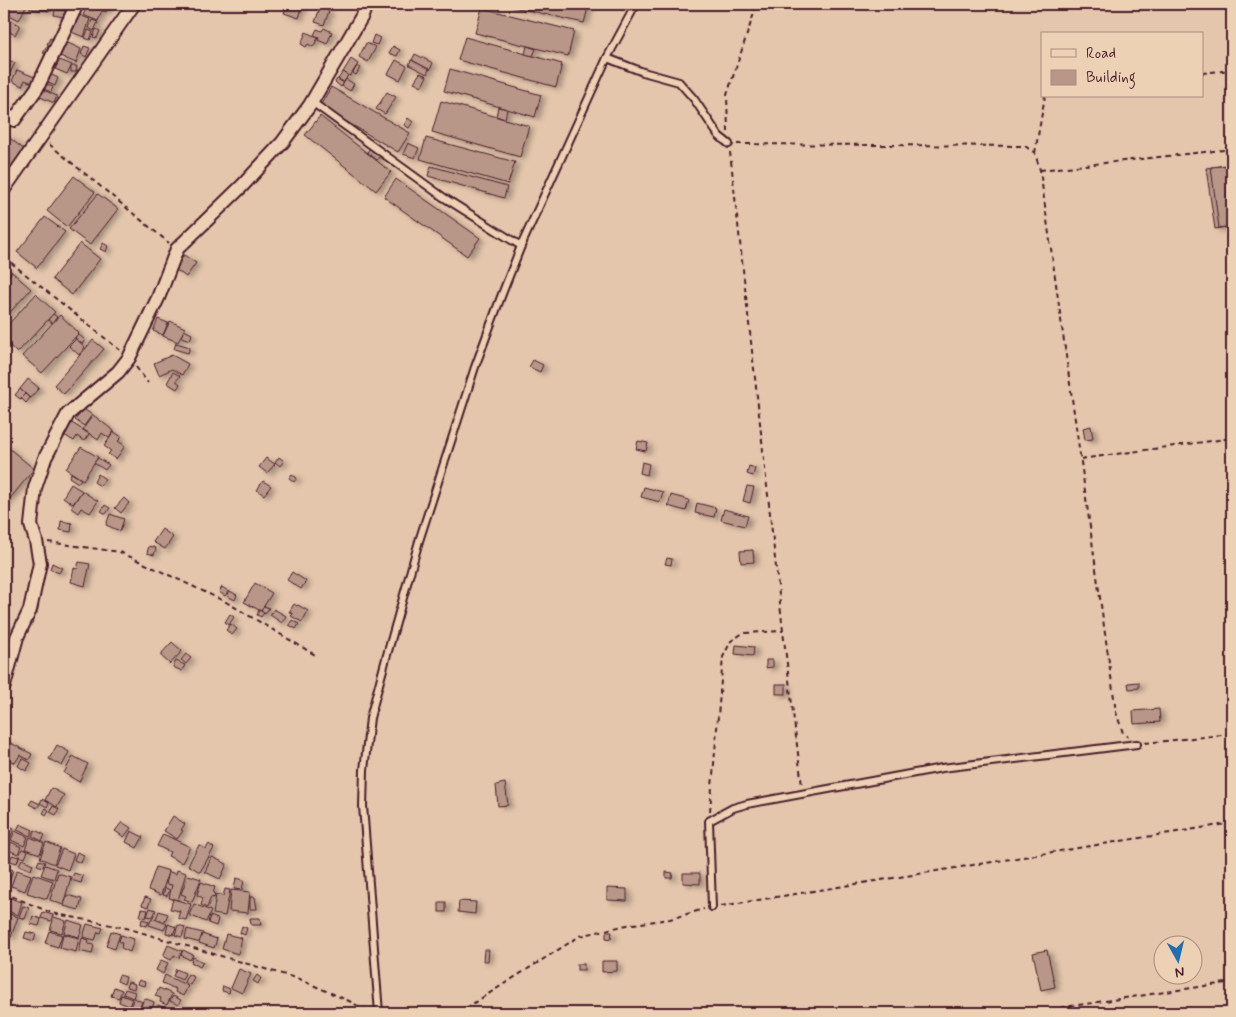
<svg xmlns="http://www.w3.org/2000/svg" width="1236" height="1017" font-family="Mynerve,sans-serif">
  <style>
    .building { fill: #b89788; stroke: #4a1f2b; filter: url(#shadow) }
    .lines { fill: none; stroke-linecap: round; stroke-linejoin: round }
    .lane-casing { stroke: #4a1f2b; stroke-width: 10 }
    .street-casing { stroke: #4a1f2b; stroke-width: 16 }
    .path { stroke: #4a1f2b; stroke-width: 2; stroke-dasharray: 5 4; stroke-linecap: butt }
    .lane { stroke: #edd1b4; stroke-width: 6 }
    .street { stroke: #edd1b4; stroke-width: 12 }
  </style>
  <defs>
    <filter id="shadow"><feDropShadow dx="4.5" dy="2.5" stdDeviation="2.5" flood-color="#0004"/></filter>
  </defs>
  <rect width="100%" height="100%" fill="#e3c6ac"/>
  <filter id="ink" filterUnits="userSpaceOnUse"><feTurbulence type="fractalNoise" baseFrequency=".02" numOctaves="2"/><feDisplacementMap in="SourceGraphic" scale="10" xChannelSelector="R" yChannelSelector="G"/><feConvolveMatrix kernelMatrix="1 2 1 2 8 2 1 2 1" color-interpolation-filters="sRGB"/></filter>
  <g filter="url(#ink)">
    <!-- building -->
    <g class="building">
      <path d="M6,4H27L19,20L4,12V8Z"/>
      <path d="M30,4H52V11L30,9Z"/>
      <rect x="56" y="4" width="17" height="4"/>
      <path d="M88,4H109L106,12L102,11L98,21L83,15Z"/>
      <path d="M287,4H303L299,18L284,13Z"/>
      <path d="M510,4H589L584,23L509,6Z"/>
      <path d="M320,8L329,11L324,25L315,22Z"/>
      <path d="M482,8L574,31L568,56L475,33Z"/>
      <path d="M55,10L70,11L68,18L54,15Z"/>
      <path d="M79,15L90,19L84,37L71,32Z"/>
      <path d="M4,18L20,25L15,35L4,29Z"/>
      <path d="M92,20L98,22L94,31L89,28Z"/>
      <path d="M324,28L332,32L327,44L318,40L319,37L314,35L317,29L322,31Z"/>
      <path d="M96,29L100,31L97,38L93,37Z"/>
      <path d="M88,30L93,32L90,40L85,38Z"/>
      <path d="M306,32L318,38L313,47L308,44L306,47L301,44Z"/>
      <path d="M374,35L380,38L377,45L371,43Z"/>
      <path d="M465,37L562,64L556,87L458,60Z"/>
      <path d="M50,38L56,40L53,47L47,44Z"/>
      <path d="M66,42L81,49L76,63L60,56Z"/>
      <path d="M366,43L376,47L368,62L359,57Z"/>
      <path d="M47,46L53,48L50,55L43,53Z"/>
      <path d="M84,46L90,48L86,57L81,54Z"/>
      <path d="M393,46L400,50L397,56L389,53Z"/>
      <path d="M527,46L536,49L533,56L525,54Z"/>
      <path d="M415,54L433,63L430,70L412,60Z"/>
      <path d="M351,59L358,64L350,76L343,72Z"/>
      <path d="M4,60L8,62L9,60L15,63L8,77L4,75Z"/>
      <path d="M60,60L72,65L67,74L55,69Z"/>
      <path d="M396,60L407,66L400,80L388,74Z"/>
      <path d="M411,60L429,69L427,74L409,65Z"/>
      <path d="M71,66H77L76,72H71Z"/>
      <path d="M357,66L360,68L356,75L353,73Z"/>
      <path d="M450,69L541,95L535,117L444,91Z"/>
      <path d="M17,70L37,78L35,84L25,80L22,86L12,81Z"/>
      <path d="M343,72L348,75L344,82L338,79Z"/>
      <path d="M48,73L58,78L55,86L44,81Z"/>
      <path d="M420,73L427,76L422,86L414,82Z"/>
      <path d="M337,79L344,83L341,87L335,82Z"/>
      <path d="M346,79L354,84L350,91L342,86Z"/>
      <path d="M43,82L53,87L51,92L41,88Z"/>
      <path d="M331,87L410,133L398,152L320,106Z"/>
      <path d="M41,89L57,96L54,103L38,96Z"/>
      <path d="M387,92L396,97L385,114L376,109Z"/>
      <path d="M441,101L529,126L520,157L432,132Z"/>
      <path d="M498,107L507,109L505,119L496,116Z"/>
      <path d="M320,116L391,172L376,191L305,135Z"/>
      <path d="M408,118L413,122L409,128L404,125Z"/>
      <path d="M6,135L26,151L10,171L4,167V138Z"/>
      <path d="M426,138L515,162L508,184L420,159Z"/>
      <path d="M408,143L419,148L415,158L403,154Z"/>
      <path d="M372,146L382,153L377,160L367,152Z"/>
      <path d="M1232,164V226L1215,229L1206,168Z"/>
      <path d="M1232,165V226L1219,228L1211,167Z"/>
      <path d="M431,166L507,187L504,198L428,176Z"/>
      <path d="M74,176L95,192L67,227L47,211Z"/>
      <path d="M396,179L480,238L467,256L384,197Z"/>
      <path d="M98,194L118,209L90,245L69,229Z"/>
      <path d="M45,217L65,232L37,268L17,252Z"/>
      <path d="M80,243L100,259L72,295L52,279Z"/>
      <path d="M103,243L108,246L106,252L100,249Z"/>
      <path d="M184,255L196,263L186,277L175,269Z"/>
      <path d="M7,268L12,272L4,282V271Z"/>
      <path d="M12,272L31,289L4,319V282Z"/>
      <path d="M36,294L55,312L17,353L4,340V329Z"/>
      <path d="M53,314L57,317L52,323L48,320Z"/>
      <path d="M60,315L79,333L42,373L22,356Z"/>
      <path d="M158,319L168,323L163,335L153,331Z"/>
      <path d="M170,321L185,328L178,342L163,336Z"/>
      <path d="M184,330L192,334L190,340L181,337Z"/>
      <path d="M78,334L85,340L82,344L75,338Z"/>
      <path d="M76,339L85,347L79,355L69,346Z"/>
      <path d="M93,340L104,349L64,394L54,385Z"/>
      <path d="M176,343L190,347L188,353L174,349Z"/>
      <path d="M172,355L188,364L182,375L172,369L159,375L154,363Z"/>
      <path d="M533,360L543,365L540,372L529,367Z"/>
      <path d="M173,372L180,376L176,381L180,384L177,389L167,383Z"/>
      <path d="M28,379L39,388L30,398L20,389Z"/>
      <path d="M20,389L25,394L20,399L15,395Z"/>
      <path d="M25,394L30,398L26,403L21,398Z"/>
      <path d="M84,409L92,415L84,426L75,420Z"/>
      <path d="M93,415L114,431L109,438L102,433L98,440L83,429Z"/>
      <path d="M72,423L89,434L84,441L77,436L74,441L64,435Z"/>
      <path d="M1091,426L1093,439L1085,440L1083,428Z"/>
      <path d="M114,432L122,437L118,441L125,446L116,459L108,454L111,451L104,446Z"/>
      <path d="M638,441L648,443L646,451L636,449Z"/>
      <path d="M5,445L34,469L4,506V447Z"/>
      <path d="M81,447L98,457L83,480L66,469Z"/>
      <path d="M279,457L284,461L280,466L275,462Z"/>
      <path d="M98,458L109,465L105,470L94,463Z"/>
      <path d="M266,458L275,464L267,473L259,467Z"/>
      <path d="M642,462L649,464L647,475L640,473Z"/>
      <path d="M749,466L755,468L753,476L747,474Z"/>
      <path d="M71,473L81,479L78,483L69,477Z"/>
      <path d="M98,474L105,479L100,486L94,482Z"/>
      <path d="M292,474L297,478L294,482L289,478Z"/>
      <path d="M263,481L271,486L264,495L257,490Z"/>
      <path d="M71,484L82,491L73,504L63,497Z"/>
      <path d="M747,486L754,487L750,503L743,501Z"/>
      <path d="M644,487L663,492L660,502L641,497Z"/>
      <path d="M82,491L98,501L90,513L81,508L78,513L71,508Z"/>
      <path d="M671,495L689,500L686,511L668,506Z"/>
      <path d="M124,498L129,503L121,513L115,508Z"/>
      <path d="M697,503L716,508L714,517L695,513Z"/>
      <path d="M105,505L110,508L106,514L101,511Z"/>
      <path d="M724,509L748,516L745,526L721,520Z"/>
      <path d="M110,514L124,519L120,531L106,525Z"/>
      <path d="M61,521L72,523L71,532L60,530Z"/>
      <path d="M162,529L173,537L165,549L153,542Z"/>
      <path d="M149,546L156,548L154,555L147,553Z"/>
      <path d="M753,550L754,562L741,563L740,551Z"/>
      <path d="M667,558L672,559L671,565L665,564Z"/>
      <path d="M79,562L90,564L85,586L71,582L74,568L77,569Z"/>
      <path d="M52,563L62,568L59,573L50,569Z"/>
      <path d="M292,572L306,581L301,589L287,580Z"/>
      <path d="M255,583L272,593L261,611L244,602Z"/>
      <path d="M222,587L228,591L225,596L219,592Z"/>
      <path d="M230,591L237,595L235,600L227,596Z"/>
      <path d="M294,604L297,606L298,605L308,611L302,622L291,616L293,614L289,612Z"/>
      <path d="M264,606L269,608L265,614L261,611Z"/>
      <path d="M274,609L286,616L282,623L270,615Z"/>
      <path d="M259,610L264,613L261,617L257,615Z"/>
      <path d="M230,614L234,617L229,625L225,622Z"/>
      <path d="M292,620L299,624L296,629L289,625Z"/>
      <path d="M231,624L237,629L232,635L226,630Z"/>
      <path d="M172,642L182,651L170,664L160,655Z"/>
      <path d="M736,645L754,647L753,656L735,654Z"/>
      <path d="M186,654L191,658L186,664L181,660Z"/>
      <path d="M766,660H773V667L766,668Z"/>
      <path d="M176,661L185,665L182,671L173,667Z"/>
      <path d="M1139,682V688L1129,689L1128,683Z"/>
      <rect x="776" y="684" width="10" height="10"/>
      <path d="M1159,709L1160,722L1134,724L1133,711Z"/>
      <path d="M5,740L32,754L29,760L20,755L15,763L4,757V742Z"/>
      <path d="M57,745L69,752L62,766L49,759Z"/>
      <path d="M73,756L88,764L79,782L64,773Z"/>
      <path d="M22,758L31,763L26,771L18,766Z"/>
      <path d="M505,783L508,805L498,806L496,785Z"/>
      <path d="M51,788L64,795L57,807L45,800Z"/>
      <path d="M42,799L49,803L47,807L40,803Z"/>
      <path d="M32,800L40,804L37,808L29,804Z"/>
      <path d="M53,806L59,809L56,815L50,812Z"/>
      <path d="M46,808L49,810L46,815L43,813Z"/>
      <path d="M173,816L185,824L181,830L183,831L177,839L164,831Z"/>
      <path d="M122,822L131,828L124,837L115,831Z"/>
      <path d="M4,824L14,829L10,838L4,835Z"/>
      <path d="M20,824L33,830L30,836L17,830Z"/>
      <path d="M35,830L45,835L42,841L32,836Z"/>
      <path d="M15,831L28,837L24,846L11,840Z"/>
      <path d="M131,831L143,837L137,848L126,842Z"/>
      <path d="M163,834L190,847L182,863L168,856L170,852L157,846Z"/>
      <path d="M30,837L44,843L40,854L25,849Z"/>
      <path d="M4,839L9,840L4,853Z"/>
      <path d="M11,842L21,847L18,854L8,850Z"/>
      <path d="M46,842L60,848L54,864L40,858Z"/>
      <path d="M209,844L214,848L200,872L188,865L199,845L206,849Z"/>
      <path d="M22,849L28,851L25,858L19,856Z"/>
      <path d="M62,849L74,854L68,870L55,865Z"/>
      <path d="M77,852L84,855L81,863L74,860Z"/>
      <path d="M12,855L19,857L17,863L10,861Z"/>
      <path d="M212,857L227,864L220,879L205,872Z"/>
      <path d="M22,859L33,864L31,870L19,865Z"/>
      <path d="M39,860L45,862L43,867L37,865Z"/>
      <path d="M45,865L57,869L54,879L41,875Z"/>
      <path d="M4,867L13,870L7,885L4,884Z"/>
      <path d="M156,867L169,871L161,895L148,890Z"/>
      <path d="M17,870L31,875L25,891L11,886Z"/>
      <path d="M177,870L186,873L178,900L169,898L172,885L166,884L169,872L176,874Z"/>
      <path d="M666,872L673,873L672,878H666Z"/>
      <path d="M58,873L71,877L63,905L50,900Z"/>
      <path d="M74,873L83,876L81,883L71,880Z"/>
      <path d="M683,873H700V884L683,883Z"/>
      <path d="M33,874L53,881L47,899L27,893Z"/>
      <path d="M188,875L201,879L192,902L184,899L186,896L181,894Z"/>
      <path d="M236,878L244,880L242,890L234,889Z"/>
      <path d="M201,882L215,887L213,893L215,894L214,898L211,897L207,908L201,905L203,898L197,895Z"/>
      <path d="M165,888L170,890L167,896L163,895Z"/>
      <path d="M607,888L627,889V901L607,900Z"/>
      <path d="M225,889L230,890L225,916L213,914L216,895L223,896Z"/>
      <path d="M231,890L250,892L248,913L229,911Z"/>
      <path d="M67,895L82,899L79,910L64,906Z"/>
      <path d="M7,897L22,902L18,915L4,910Z"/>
      <path d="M145,897L151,899L148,907L142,905Z"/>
      <path d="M250,897H255L257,909H250Z"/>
      <path d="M173,899L191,904L186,920L178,918L180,911L170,909Z"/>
      <path d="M459,901L476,902L475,914L458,912Z"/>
      <rect x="439" y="902" width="7" height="10"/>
      <path d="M194,904L211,911L206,922L189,915Z"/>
      <path d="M23,906L29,908L25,919L19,917Z"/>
      <path d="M150,908L156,910L153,917L147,916Z"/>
      <path d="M142,909L148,910L146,918L140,916Z"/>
      <path d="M159,911L168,914L165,921L156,919Z"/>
      <path d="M4,912L18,917L11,937L4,935Z"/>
      <path d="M43,912L53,915L51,921L41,918Z"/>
      <path d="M33,916L41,919L39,926L30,924Z"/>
      <path d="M210,916L218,919L216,926L208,923Z"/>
      <path d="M54,917L66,921L62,933L50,930Z"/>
      <path d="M152,918L167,924L164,930L149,925Z"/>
      <path d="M250,918H260L261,925H251Z"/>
      <path d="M142,919L149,921L147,926L141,924Z"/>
      <path d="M68,920L83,925L79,937L64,933Z"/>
      <path d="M87,924L103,928L101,933L98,932L95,940L83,937Z"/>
      <path d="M168,924L176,927L173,935L166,933Z"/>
      <path d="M178,925L185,927L182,937L175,935Z"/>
      <path d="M242,926L247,928L245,935L240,933Z"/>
      <path d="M187,929L203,933L201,943L185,939Z"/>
      <path d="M49,931L62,935L58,947L45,943Z"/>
      <path d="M111,931L120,934L115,949L106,946Z"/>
      <path d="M26,932L36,934L34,941L24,938Z"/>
      <path d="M606,932H612L611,939L606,938Z"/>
      <path d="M63,934L79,938L76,952L60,948Z"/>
      <path d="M202,934L217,939L214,948L199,943Z"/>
      <path d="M226,934L242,938L238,954L222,949Z"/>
      <path d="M121,935L134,939L130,952L121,948L122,943L119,941Z"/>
      <path d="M82,938L89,940L88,944L94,945L92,954L79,951Z"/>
      <path d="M168,945L182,951L179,958L174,955L171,960L163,956Z"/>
      <path d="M183,950L193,955L190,960L181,955Z"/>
      <path d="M484,950H489L488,961H483Z"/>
      <path d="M1047,950L1055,987L1041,990L1033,953Z"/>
      <path d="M193,957L203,962L200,967L191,962Z"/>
      <path d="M161,960L168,963L163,974L156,970Z"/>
      <path d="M602,961H617V971L602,972Z"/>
      <rect x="577" y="964" width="7" height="6"/>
      <path d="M176,969L185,973L182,980L173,976Z"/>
      <path d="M239,969L251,974L242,993L231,988Z"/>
      <path d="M188,974L194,977L190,985L184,982Z"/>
      <path d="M119,975L126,977L124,984L117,981Z"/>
      <path d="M165,975L188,986L183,996L175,992L176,989L162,983Z"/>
      <path d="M257,975L261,978L258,984L253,981Z"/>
      <path d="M139,980L145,982L144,986L137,984Z"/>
      <path d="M128,982L135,984L134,989L126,987Z"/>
      <path d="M223,986L230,989L229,993L222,991Z"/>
      <path d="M114,987L122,990L119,998L111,996Z"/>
      <path d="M159,988L172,994L167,1005L160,1002L161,998L155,996Z"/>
      <path d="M125,989L135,992L133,998L123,994Z"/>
      <path d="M121,995L132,999L129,1006L119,1002Z"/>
      <path d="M173,996L181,1000L178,1005L170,1001Z"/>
      <path d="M134,998L142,1002L138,1011L130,1007Z"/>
      <path d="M144,998L154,1002L151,1013L139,1012Z"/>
      <path d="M158,1005L166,1008L164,1013L155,1010Z"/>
    </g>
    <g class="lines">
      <!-- lane casing -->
      <g class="lane-casing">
        <g id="lane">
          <path d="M607,58L643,72L679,82L694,99L719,136L729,144"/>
          <path d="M312,102L443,197L521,246"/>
          <path d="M712,907L709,821L733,808L747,804L942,768L1137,744"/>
          <path d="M379,1013L363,806L364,770L370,718L385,662L419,541L475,367L502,294L521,246L607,58L636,4"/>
        </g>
      </g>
      <!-- street casing -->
      <g class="street-casing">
        <g id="street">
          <path d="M4,113L14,120L37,88L77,4"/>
          <path d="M4,189L134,4"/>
          <path d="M4,686L17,637L30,610L40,563L36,541L31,525L35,488L45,458L68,414L118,372L129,358L158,298L177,249L242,186L282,143L310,105L362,16L366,4"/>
        </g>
      </g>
      <!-- path -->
      <g class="path">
        <path d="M1202,73L1232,70"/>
        <path d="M728,132L727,95L757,4"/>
        <path d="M49,144L169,243"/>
        <path d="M737,144L1025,146L1035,153L1040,170L1116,712L1123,733L1128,737"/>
        <path d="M730,152L783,631L802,786"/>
        <path d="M1035,153L1045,96"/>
        <path d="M1040,170L1232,149"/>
        <path d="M4,257L121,351"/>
        <path d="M136,367L148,383"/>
        <path d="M1081,459L1232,438"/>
        <path d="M48,542L120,552L226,602L317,656"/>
        <path d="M1145,743L1232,734"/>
        <path d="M710,811L723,657L731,641L743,633L783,631"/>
        <path d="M4,893L52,913L126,928L299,979L349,1001L371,1013"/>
        <path d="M721,906L1232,823"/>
        <path d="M458,1013L580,936L627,925L670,919L704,909"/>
        <path d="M1025,1013L1232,982"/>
      </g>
      <!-- lane -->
      <use href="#lane" class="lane"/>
      <!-- street -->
      <use href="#street" class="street"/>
    </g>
  </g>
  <!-- margin -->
  <rect width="1236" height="1017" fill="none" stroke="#edd1b4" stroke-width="20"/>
  <rect x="10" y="10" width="1216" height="997" fill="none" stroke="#4a1f2b" stroke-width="2" filter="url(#ink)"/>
  <!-- legend -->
  <rect x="1041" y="32" width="162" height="65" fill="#edd1b4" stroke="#ac8a7d"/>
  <rect x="1051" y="49" width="25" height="8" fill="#edd1b4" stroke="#ac8a7d"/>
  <text x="1086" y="58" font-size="15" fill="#4a1f2b">Road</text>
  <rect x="1051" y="70" width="25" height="15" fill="#b89788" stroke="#ac8a7d"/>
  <text x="1086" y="82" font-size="15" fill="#4a1f2b">Building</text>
  <!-- north arrow -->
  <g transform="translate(1178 960) rotate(172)"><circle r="24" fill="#edd1b4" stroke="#ac8a7d"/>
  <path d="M0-4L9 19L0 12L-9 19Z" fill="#1f6fb2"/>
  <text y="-8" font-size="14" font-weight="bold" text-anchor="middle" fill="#4a1f2b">N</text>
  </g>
</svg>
